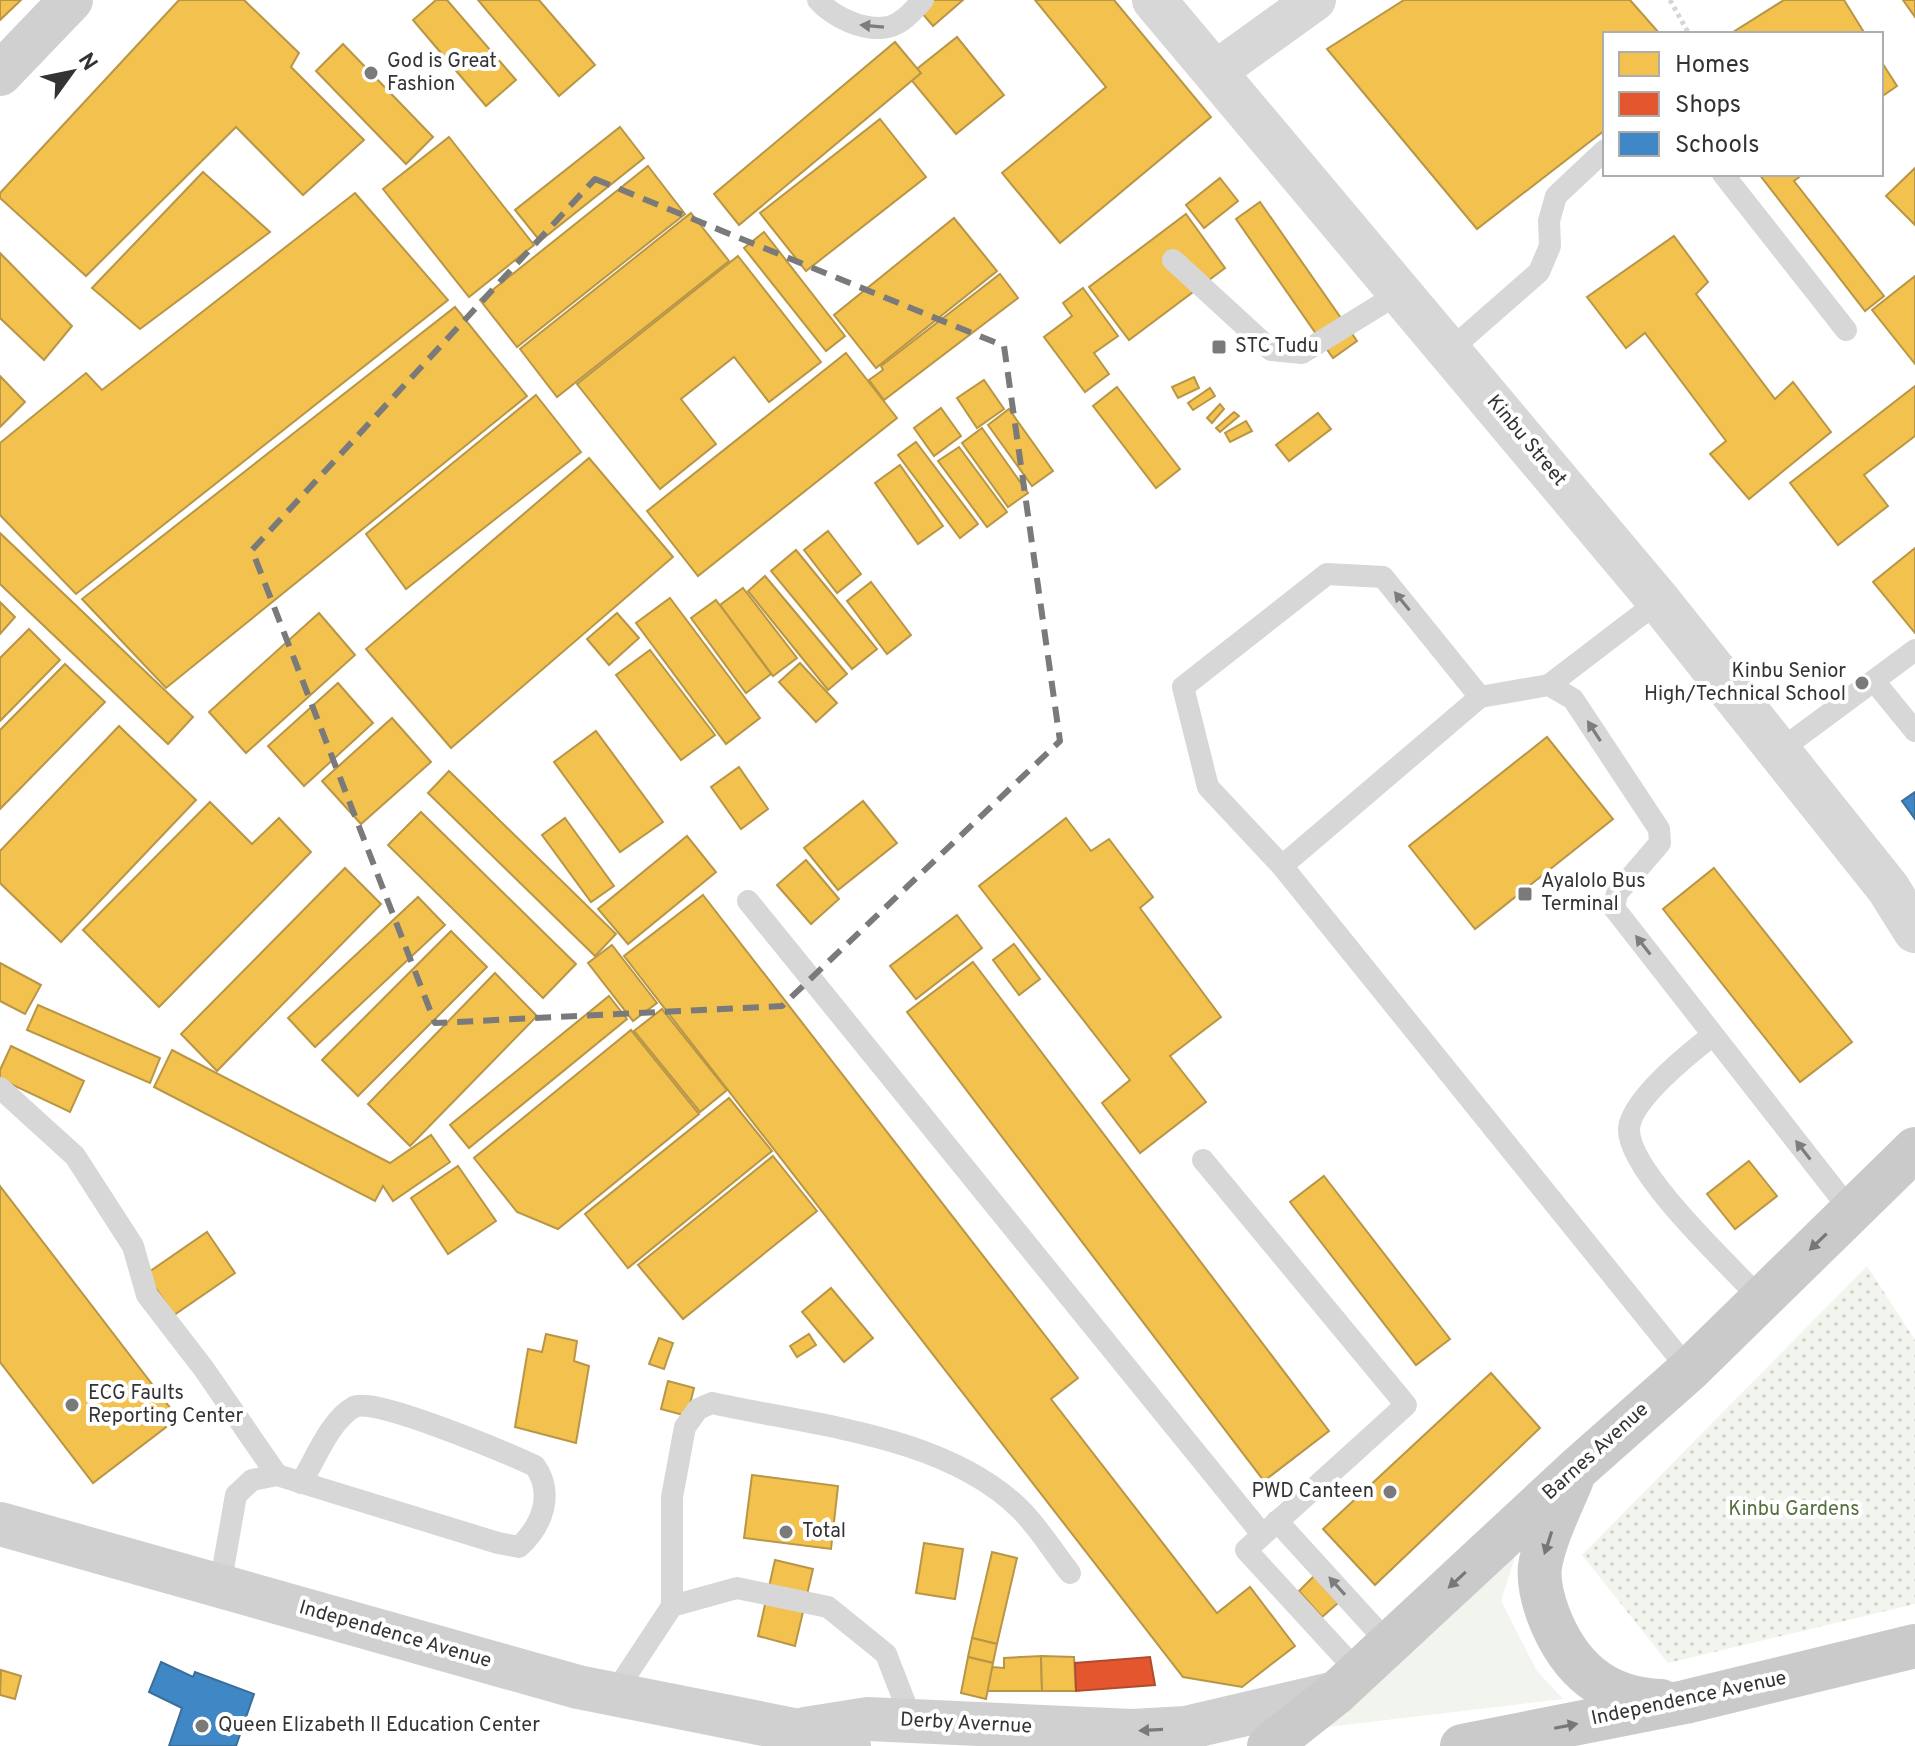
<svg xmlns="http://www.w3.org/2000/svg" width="1915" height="1746" font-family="Overpass,sans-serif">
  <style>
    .green { fill: #f1f5ed }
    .garden { fill: url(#garden-dots) }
    .homes { fill: #f2c14e; stroke: #b99646; stroke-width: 2 }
    .shops { fill: #e4572e; stroke: #af4c30; stroke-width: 2 }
    .schools { fill: #3f88c5; stroke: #3b6e99; stroke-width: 2 }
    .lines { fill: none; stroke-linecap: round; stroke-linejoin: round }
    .path { stroke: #d6d6d6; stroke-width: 5; stroke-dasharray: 4 4; stroke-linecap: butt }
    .service { stroke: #d7d7d7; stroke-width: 22 }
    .minor { stroke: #d7d7d7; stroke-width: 42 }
    .tertiary { stroke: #d7d7d7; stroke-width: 44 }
    .secondary { stroke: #d0d0d0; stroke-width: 44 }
    .primary { stroke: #cacaca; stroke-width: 44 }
    .oneway { fill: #7d7d7d }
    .oneway2 { fill: #777 }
    .oneway3 { fill: #7a7a7a }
    .marked { fill: none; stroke: #7a7a7a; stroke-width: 6; stroke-dasharray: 16 10; stroke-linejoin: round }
    .poi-dot { fill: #7a7a7a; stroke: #fff; stroke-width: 3 }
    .labels { text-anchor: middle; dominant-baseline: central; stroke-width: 8; stroke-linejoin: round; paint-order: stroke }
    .poi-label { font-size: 20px; fill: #333; stroke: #fff; text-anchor: start }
    .street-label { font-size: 20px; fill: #333; stroke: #fff }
    .park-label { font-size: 20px; fill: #56703f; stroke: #fff }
  </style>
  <defs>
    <pattern id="garden-dots" width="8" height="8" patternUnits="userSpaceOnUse" patternTransform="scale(2)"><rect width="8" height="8" fill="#f1f5ed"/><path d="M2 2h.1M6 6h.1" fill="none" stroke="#cfd2cc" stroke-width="1.8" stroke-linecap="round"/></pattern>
  </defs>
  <rect width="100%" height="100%" fill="#fff"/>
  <!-- green -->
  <path class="green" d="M1519,1545L1501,1601L1537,1671L1563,1699L1310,1729Z"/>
  <!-- garden -->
  <path class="garden" d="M1867,1266L1915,1340V1604L1668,1663L1582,1555Z"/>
  <!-- homes -->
  <g class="homes">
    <path d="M0,0H21L0,20Z"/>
    <path d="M179,0H244L299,53L291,67L364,140L303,195L236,127L86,276L0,198V193Z"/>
    <path d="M436,0H447L516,80L486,106L413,20Z"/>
    <path d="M478,0H539L595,65L559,96Z"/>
    <path d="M911,0H963L933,26Z"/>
    <path d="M1035,0H1114L1211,117L1060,243L1002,173L1106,87Z"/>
    <path d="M1404,0H1630L1660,34H1605V130L1477,229L1327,49Z"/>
    <path d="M1784,0H1844L1865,34H1730Z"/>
    <path d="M1903,0H1915V17Z"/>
    <path d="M957,37L1004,95L956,134L908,76Z"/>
    <path d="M895,42L921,73L739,225L714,194Z"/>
    <path d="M343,44L433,137L406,164L316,71Z"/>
    <path d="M1881,61L1897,86L1881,97Z"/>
    <path d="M880,119L926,177L806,271L760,213Z"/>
    <path d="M620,127L644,158L540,241L515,210Z"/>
    <path d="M449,137L534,245L469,297L383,189Z"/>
    <path d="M648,166L685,214L517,347L480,300Z"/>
    <path d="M1915,168V225L1886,196Z"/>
    <path d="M203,172L270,232L140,329L92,288Z"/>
    <path d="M1759,174H1803L1794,181L1884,296L1865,311Z"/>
    <path d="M1220,178L1238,201L1204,228L1186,205Z"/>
    <path d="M355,193L448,300L76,594L0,515V443L86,373L102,390Z"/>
    <path d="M1260,202L1357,341L1333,358L1236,219Z"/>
    <path d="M691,213L729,261L557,397L520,349Z"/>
    <path d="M1186,214L1225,268L1129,340L1089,287Z"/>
    <path d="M954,218L997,271L876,368L834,315Z"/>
    <path d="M764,232L845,336L826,351L744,248Z"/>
    <path d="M1674,236L1708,282L1696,294L1775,399L1793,382L1831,432L1749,499L1710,454L1726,441L1645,333L1626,348L1587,297Z"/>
    <path d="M0,253L72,326L44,360L0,318Z"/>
    <path d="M738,256L821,362L769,402L734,357L681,399L716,444L660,489L577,384Z"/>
    <path d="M1000,274L1018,298L884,400L869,380L883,370L881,366Z"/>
    <path d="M1915,276V364L1872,310Z"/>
    <path d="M1083,288L1118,336L1094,353L1109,374L1085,392L1044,337L1072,316L1063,303Z"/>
    <path d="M455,307L527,396L166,688L82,599Z"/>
    <path d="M846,353L897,418L698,576L647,511Z"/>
    <path d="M0,376L25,402L0,427Z"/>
    <path d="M1194,377L1199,388L1178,398L1172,387Z"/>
    <path d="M984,380L1004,409L977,428L957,398Z"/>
    <path d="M1915,386V436L1864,475L1888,506L1838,545L1790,483Z"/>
    <path d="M1117,387L1180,469L1156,488L1093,406Z"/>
    <path d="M1210,388L1215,396L1193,410L1188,403Z"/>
    <path d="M536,395L581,452L406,589L366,534Z"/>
    <path d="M1220,404L1224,409L1212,423L1207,418Z"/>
    <path d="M941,408L961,436L934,456L914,428Z"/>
    <path d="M1009,409L1053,471L1032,486L988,425Z"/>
    <path d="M1234,412L1239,416L1220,432L1216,428Z"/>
    <path d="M1318,413L1331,429L1289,461L1276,445Z"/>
    <path d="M1246,421L1252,431L1230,442L1225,433Z"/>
    <path d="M982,428L1028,493L1008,507L962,443Z"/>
    <path d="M916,442L978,524L960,538L898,455Z"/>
    <path d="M959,447L1007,512L987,527L938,461Z"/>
    <path d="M589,458L673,557L451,748L366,649Z"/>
    <path d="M900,465L943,526L918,544L875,483Z"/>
    <path d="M828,531L861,574L837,593L804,550Z"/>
    <path d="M0,533L193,717L168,744L0,584Z"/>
    <path d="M1915,548V633L1873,582Z"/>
    <path d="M796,550L877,649L852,669L771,571Z"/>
    <path d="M765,576L847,674L828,690L748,591Z"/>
    <path d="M871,582L911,635L887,654L847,601Z"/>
    <path d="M743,588L797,658L773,676L720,605Z"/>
    <path d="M670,598L760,718L726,744L636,623Z"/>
    <path d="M716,600L771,674L746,693L691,618Z"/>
    <path d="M0,602L15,617L0,634Z"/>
    <path d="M319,613L355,655L246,753L209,712Z"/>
    <path d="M617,613L639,638L609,665L587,639Z"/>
    <path d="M29,629L60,660L0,721V658Z"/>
    <path d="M650,650L715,735L681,760L616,675Z"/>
    <path d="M800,663L837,703L816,722L779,682Z"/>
    <path d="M65,664L105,702L0,809V730Z"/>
    <path d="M338,683L373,723L304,786L268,746Z"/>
    <path d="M392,718L431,762L361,824L322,781Z"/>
    <path d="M119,726L196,800L61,942L0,883V851Z"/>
    <path d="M596,731L663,822L620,852L554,762Z"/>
    <path d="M1547,737L1613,819L1475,929L1409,846Z"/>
    <path d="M739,767L768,809L741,829L711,787Z"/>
    <path d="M449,771L616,934L595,956L428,793Z"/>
    <path d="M863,801L897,843L838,890L804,848Z"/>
    <path d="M210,802L252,844L279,818L311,852L159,1007L83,930Z"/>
    <path d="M421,812L576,964L543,998L388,845Z"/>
    <path d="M565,818L614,886L591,902L542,835Z"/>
    <path d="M1066,818L1091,851L1109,839L1153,897L1140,908L1221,1017L1170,1056L1206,1102L1140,1153L1102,1103L1130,1080L979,886Z"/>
    <path d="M687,836L716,872L628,944L598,909Z"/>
    <path d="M806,860L839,899L811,924L777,885Z"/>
    <path d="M345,868L381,904L217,1071L181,1034Z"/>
    <path d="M1714,868L1852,1042L1800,1082L1663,909Z"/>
    <path d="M703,895L1078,1378L1051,1399L1217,1613L1250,1587L1295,1646L1242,1687L1183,1677L624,956Z"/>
    <path d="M418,897L445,925L315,1047L288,1018Z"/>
    <path d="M957,915L982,948L916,999L890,966Z"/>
    <path d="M451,931L487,967L358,1096L322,1060Z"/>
    <path d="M1014,944L1040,979L1019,995L993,960Z"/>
    <path d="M612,945L657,1003L633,1021L588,963Z"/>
    <path d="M973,962L1329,1431L1264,1481L907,1012Z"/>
    <path d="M0,963L41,985L25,1014L0,1001Z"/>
    <path d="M495,973L537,1016L410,1146L368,1104Z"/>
    <path d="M609,996L627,1019L469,1148L450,1125Z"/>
    <path d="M38,1005L160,1058L150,1083L27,1030Z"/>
    <path d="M662,1009L727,1090L700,1112L634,1031Z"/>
    <path d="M631,1030L699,1114L558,1229L517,1212L474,1158Z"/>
    <path d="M11,1046L84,1081L70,1112L0,1079V1070Z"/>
    <path d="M172,1050L390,1163L431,1135L450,1162L393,1201L383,1186L375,1201L154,1087Z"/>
    <path d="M729,1098L772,1151L628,1268L585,1214Z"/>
    <path d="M773,1156L817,1211L683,1319L638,1265Z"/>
    <path d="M1749,1161L1777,1196L1735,1229L1707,1194Z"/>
    <path d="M458,1166L496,1221L448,1254L411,1198Z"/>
    <path d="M1324,1176L1450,1339L1416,1365L1290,1202Z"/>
    <path d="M0,1186L178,1418L93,1483L0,1362Z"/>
    <path d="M207,1232L235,1273L174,1315L146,1274Z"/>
    <path d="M831,1288L873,1338L844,1362L802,1312Z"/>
    <path d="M546,1334L577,1341L574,1361L589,1366L576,1443L515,1427L528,1349L542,1352Z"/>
    <path d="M809,1334L816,1345L797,1357L790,1346Z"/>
    <path d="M659,1338L673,1343L664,1369L649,1364Z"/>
    <path d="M1491,1373L1540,1428L1375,1585L1323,1529Z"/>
    <path d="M668,1381L694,1388L687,1416L661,1409Z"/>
    <path d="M752,1475L838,1486L831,1549L744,1538Z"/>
    <path d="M924,1543L963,1549L955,1599L916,1593Z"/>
    <path d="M992,1552L1017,1558L997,1644L972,1638Z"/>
    <path d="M775,1560L813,1569L795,1646L758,1636Z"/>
    <path d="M1314,1576L1338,1603L1322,1617L1299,1591Z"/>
    <path d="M972,1638L997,1644L993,1663L968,1657Z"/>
    <path d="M1041,1656L1042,1691H987L992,1667L1004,1668V1658Z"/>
    <path d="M1041,1656L1074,1657L1076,1691H1042Z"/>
    <path d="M968,1657L993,1663L986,1699L961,1693Z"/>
    <path d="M1,1670L21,1676L15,1699L0,1695Z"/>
  </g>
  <!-- shops -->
  <path class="shops" d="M1150,1657L1155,1685L1076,1691L1075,1663Z"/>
  <!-- schools -->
  <g class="schools">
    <path d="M1915,792V819L1902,801Z"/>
    <path d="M161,1662L193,1677L195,1672L254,1694L236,1746H169L182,1708L149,1692Z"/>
  </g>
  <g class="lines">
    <!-- path -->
    <path class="path" d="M1670,0L1689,34"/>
    <!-- service -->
    <g class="service">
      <path d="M818,0C833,17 864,32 888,27C902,24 914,10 923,0"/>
      <path d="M1723,174L1846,330"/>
      <path d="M1173,260L1271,350L1302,353L1401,292"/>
      <path d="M1450,350L1539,272L1550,246L1549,221L1556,196L1605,150"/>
      <path d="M1874,681L1915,731"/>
      <path d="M1549,685L1659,601"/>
      <path d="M1779,751L1915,650"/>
      <path d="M1282,866L1480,697"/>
      <path d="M748,901L1262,1534"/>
      <path d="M1713,1035C1691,1052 1629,1101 1629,1130C1629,1172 1730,1266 1760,1298"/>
      <path d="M0,1088L75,1156L133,1246L147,1295L204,1369L277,1475"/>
      <path d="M1203,1160L1406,1405L1246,1550L1358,1672"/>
      <path d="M1689,1370L1282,866L1208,787L1183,687L1327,574L1383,577L1480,697L1549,685L1573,699L1659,829L1660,843L1617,893L1614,908L1851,1211"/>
      <path d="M1277,1521L1389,1644"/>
      <path d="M220,1586L236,1495L252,1480L277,1475L498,1543L519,1547C543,1525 554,1493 535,1466C509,1454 373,1396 354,1407C330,1420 315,1460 301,1483"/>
      <path d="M672,1606V1497L685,1427L698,1409L712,1403C811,1425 946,1435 1021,1510C1039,1528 1054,1553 1070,1573"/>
      <path d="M614,1694L672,1606L737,1588L828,1607L886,1654L912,1721"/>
    </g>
    <!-- minor -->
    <path class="minor" d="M1215,72L1315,0"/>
    <!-- tertiary -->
    <path class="tertiary" d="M1154,0L1659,601L1888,888L1915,931"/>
    <!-- secondary -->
    <g class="secondary">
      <path d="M0,74L71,0"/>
      <path d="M0,1524L578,1687L794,1730L849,1746"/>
      <path d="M805,1729L868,1719L1132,1731L1186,1728L1336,1693"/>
    </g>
    <!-- primary -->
    <g class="primary">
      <path d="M1572,1479C1561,1506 1545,1537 1540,1566C1538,1582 1543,1600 1548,1614C1568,1667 1603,1699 1661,1701"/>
      <path d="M1269,1746L1336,1693L1576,1470L1689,1370L1915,1149"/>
      <path d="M1462,1746L1685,1702L1915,1646"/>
    </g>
  </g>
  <!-- one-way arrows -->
  <defs><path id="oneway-solid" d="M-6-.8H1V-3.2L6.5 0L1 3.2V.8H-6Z" transform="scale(2)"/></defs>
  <g class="oneway">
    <use href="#oneway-solid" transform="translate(872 26) rotate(-175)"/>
    <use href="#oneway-solid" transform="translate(1402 601) rotate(-129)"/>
    <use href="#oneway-solid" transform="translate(1594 731) rotate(-123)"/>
    <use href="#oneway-solid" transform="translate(1643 945) rotate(-128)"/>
    <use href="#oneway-solid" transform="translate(1803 1150) rotate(-128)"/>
    <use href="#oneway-solid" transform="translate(1337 1586) rotate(-132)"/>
  </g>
  <g class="oneway2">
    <use href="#oneway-solid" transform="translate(1818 1242) rotate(136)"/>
    <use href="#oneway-solid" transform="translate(1548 1543) rotate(108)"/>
    <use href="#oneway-solid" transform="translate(1457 1580) rotate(137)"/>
    <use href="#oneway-solid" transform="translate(1566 1726) rotate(-11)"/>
  </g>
  <use class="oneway3" href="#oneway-solid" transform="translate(1151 1730) rotate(177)"/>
  <!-- marked area -->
  <path class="marked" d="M595,179L1004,346L1060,741L782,1006L435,1023L252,550Z"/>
  <!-- markers -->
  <g class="poi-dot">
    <circle cx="371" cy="73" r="8"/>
    <rect x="1211" y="339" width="16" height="16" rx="4"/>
    <circle cx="1862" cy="683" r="8"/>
    <rect x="1517" y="886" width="16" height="16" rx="4"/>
    <circle cx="72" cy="1405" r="8"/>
    <circle cx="1390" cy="1492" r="8"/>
    <circle cx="786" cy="1532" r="8"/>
    <circle cx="202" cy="1726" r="8"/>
  </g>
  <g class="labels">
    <!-- poi labels -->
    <g class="poi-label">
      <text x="387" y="62">God is Great<tspan x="387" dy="23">Fashion</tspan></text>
      <text x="1235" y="347">STC Tudu</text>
      <text x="1846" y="672" text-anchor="end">Kinbu Senior<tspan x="1846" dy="23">High/Technical School</tspan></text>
      <text x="1541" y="882">Ayalolo Bus<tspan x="1541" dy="23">Terminal</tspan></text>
      <text x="88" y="1394">ECG Faults<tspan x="88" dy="23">Reporting Center</tspan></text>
      <text x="1374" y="1492" text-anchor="end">PWD Canteen</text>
      <text x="802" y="1532">Total</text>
      <text x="218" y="1726">Queen Elizabeth II Education Center</text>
    </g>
    <!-- street labels -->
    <g class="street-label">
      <text transform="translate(1526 441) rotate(50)">Kinbu Street</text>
      <text transform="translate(1596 1452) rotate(-42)">Barnes Avenue</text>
      <text transform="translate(395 1635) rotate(16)">Independence Avenue</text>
      <text transform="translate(1689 1699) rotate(-12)">Independence Avenue</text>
      <text transform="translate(966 1724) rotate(3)">Derby Avernue</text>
    </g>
    <!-- park labels -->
    <g class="park-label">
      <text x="1794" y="1510">Kinbu Gardens</text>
    </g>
  </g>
  <!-- legend -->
  <rect x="1603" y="32" width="280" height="144" fill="#ffffff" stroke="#adadad" stroke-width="2"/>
  <rect x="1619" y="52" width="40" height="24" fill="#f2c14e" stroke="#adadad" stroke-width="2"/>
  <text x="1675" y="72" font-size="24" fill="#333333">Homes</text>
  <rect x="1619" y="92" width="40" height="24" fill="#e4572e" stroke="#adadad" stroke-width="2"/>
  <text x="1675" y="112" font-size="24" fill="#333333">Shops</text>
  <rect x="1619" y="132" width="40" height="24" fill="#3f88c5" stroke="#adadad" stroke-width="2"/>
  <text x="1675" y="152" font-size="24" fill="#333333">Schools</text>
  <!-- north arrow -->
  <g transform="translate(72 72) rotate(57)" stroke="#ffffff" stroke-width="6" paint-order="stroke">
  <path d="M0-6L14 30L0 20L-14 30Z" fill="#333333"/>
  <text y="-12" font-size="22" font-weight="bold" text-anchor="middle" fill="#333333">N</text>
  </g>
</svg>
